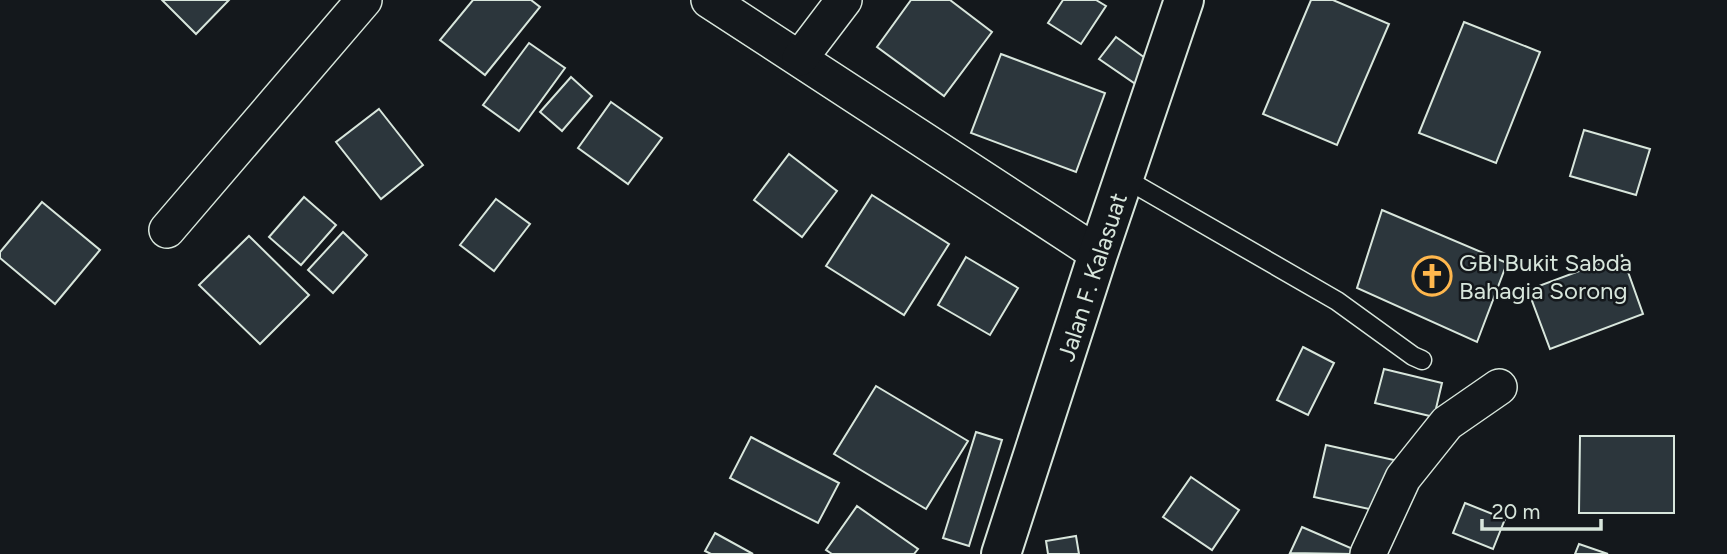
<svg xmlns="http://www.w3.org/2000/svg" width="1727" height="554" font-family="Figtree,sans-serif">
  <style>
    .building { fill: #2c363c; stroke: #d8e6dc; stroke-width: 2 }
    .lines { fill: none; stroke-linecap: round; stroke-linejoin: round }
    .lane-casing { stroke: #d8e6dc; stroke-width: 21 }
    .street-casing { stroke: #d8e6dc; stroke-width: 38 }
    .secondary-casing { stroke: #d8e6dc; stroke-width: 42 }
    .lane { stroke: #14181c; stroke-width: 18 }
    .street { stroke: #14181c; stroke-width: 35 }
    .secondary { stroke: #14181c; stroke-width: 38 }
    .labels { text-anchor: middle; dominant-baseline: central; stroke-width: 5; stroke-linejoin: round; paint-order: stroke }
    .poi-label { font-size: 24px; fill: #d8e6dc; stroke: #14181c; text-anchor: start }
    .street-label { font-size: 24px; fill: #d8e6dc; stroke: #14181c }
  </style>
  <rect width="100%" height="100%" fill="#14181c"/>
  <!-- building -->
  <g class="building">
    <path d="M162,0H229L196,34Z"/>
    <path d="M473,0H531L540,7L485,75L440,40Z"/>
    <path d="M911,0H950L992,32L944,96L877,47Z"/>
    <path d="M1063,0H1096L1106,6L1081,44L1048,23Z"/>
    <path d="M1311,0H1333L1389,24L1337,145L1263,114Z"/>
    <path d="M1464,22L1540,52L1496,163L1419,133Z"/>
    <path d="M1116,37L1152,63L1137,85L1099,59Z"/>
    <path d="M529,43L565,68L519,131L483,105Z"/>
    <path d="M1001,54L1105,93L1076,172L971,133Z"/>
    <path d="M571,77L592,96L562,131L540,112Z"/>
    <path d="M611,102L662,138L628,184L578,148Z"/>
    <path d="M379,109L423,165L381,199L336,142Z"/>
    <path d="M1584,130L1650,149L1636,195L1570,176Z"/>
    <path d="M789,154L837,191L802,237L754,200Z"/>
    <path d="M872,195L949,244L904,315L826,266Z"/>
    <path d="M304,197L336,225L301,265L269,237Z"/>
    <path d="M496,199L530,224L494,271L460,245Z"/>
    <path d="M42,202L100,250L55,304L0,258V252Z"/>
    <path d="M1382,210L1507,263L1477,342L1357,288Z"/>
    <path d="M343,232L367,255L333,293L308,270Z"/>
    <path d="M249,236L309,295L260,344L199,285Z"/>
    <path d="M1622,255L1643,314L1550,349L1528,290Z"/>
    <path d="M966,257L1018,288L990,335L938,305Z"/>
    <path d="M1303,347L1334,363L1308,415L1277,400Z"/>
    <path d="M1384,369L1442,383L1434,417L1375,403Z"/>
    <path d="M876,386L968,441L926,509L834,454Z"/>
    <path d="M976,432L1002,440L969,546L943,538Z"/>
    <path d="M1580,436H1674V513H1579Z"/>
    <path d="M751,437L839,483L818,523L730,478Z"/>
    <path d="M1326,445L1394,460L1383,512L1314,497Z"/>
    <path d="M1191,477L1239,510L1212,550L1163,517Z"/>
    <path d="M1465,503L1505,519L1493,549L1453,533Z"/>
    <path d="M857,506L918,549L914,554H832L826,550Z"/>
    <path d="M1302,527L1353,549L1351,554L1290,553Z"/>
    <path d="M715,533L753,554H711L705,551Z"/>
    <path d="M1076,536L1079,554H1048L1046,541Z"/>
    <path d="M1579,544L1608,554H1575Z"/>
  </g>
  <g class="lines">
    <!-- lane casing -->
    <g class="lane-casing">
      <path id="lane" d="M1124,178L1337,301L1413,356L1422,360"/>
    </g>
    <!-- street casing -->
    <g class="street-casing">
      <g id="street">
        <path d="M709,0L1098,254"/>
        <path d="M800,58L844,0"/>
        <path d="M167,230L364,0"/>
        <path d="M1368,554L1403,478L1447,423L1499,387"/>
      </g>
    </g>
    <!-- secondary casing -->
    <g class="secondary-casing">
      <path id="secondary" d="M1001,554L1098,254L1184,0"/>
    </g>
    <!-- lane -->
    <use href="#lane" class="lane"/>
    <!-- street -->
    <use href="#street" class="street"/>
    <!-- secondary -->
    <use href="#secondary" class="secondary"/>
  </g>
  <!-- icons -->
  <defs>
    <g id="church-ring" transform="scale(2.0125)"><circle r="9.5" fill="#14181c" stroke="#ffb74d" stroke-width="1.5"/><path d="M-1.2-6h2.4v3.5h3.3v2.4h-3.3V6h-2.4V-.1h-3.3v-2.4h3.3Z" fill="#ffb74d"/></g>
  </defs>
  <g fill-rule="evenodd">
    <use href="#church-ring" x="1432" y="276"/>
  </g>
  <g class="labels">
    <!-- poi labels -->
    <g class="poi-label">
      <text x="1459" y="262">GBI Bukit Sabda<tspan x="1459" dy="28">Bahagia Sorong</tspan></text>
    </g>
    <!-- street labels -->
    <g class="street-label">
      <text transform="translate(1092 277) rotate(-72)">Jalan F. Kalasuat</text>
    </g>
  </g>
  <!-- scale -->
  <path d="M1482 519v10h119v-10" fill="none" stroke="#d8e6dc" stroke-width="3.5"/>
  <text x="1492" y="519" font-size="21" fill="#d8e6dc" stroke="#14181c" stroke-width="5" paint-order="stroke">20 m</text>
</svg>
